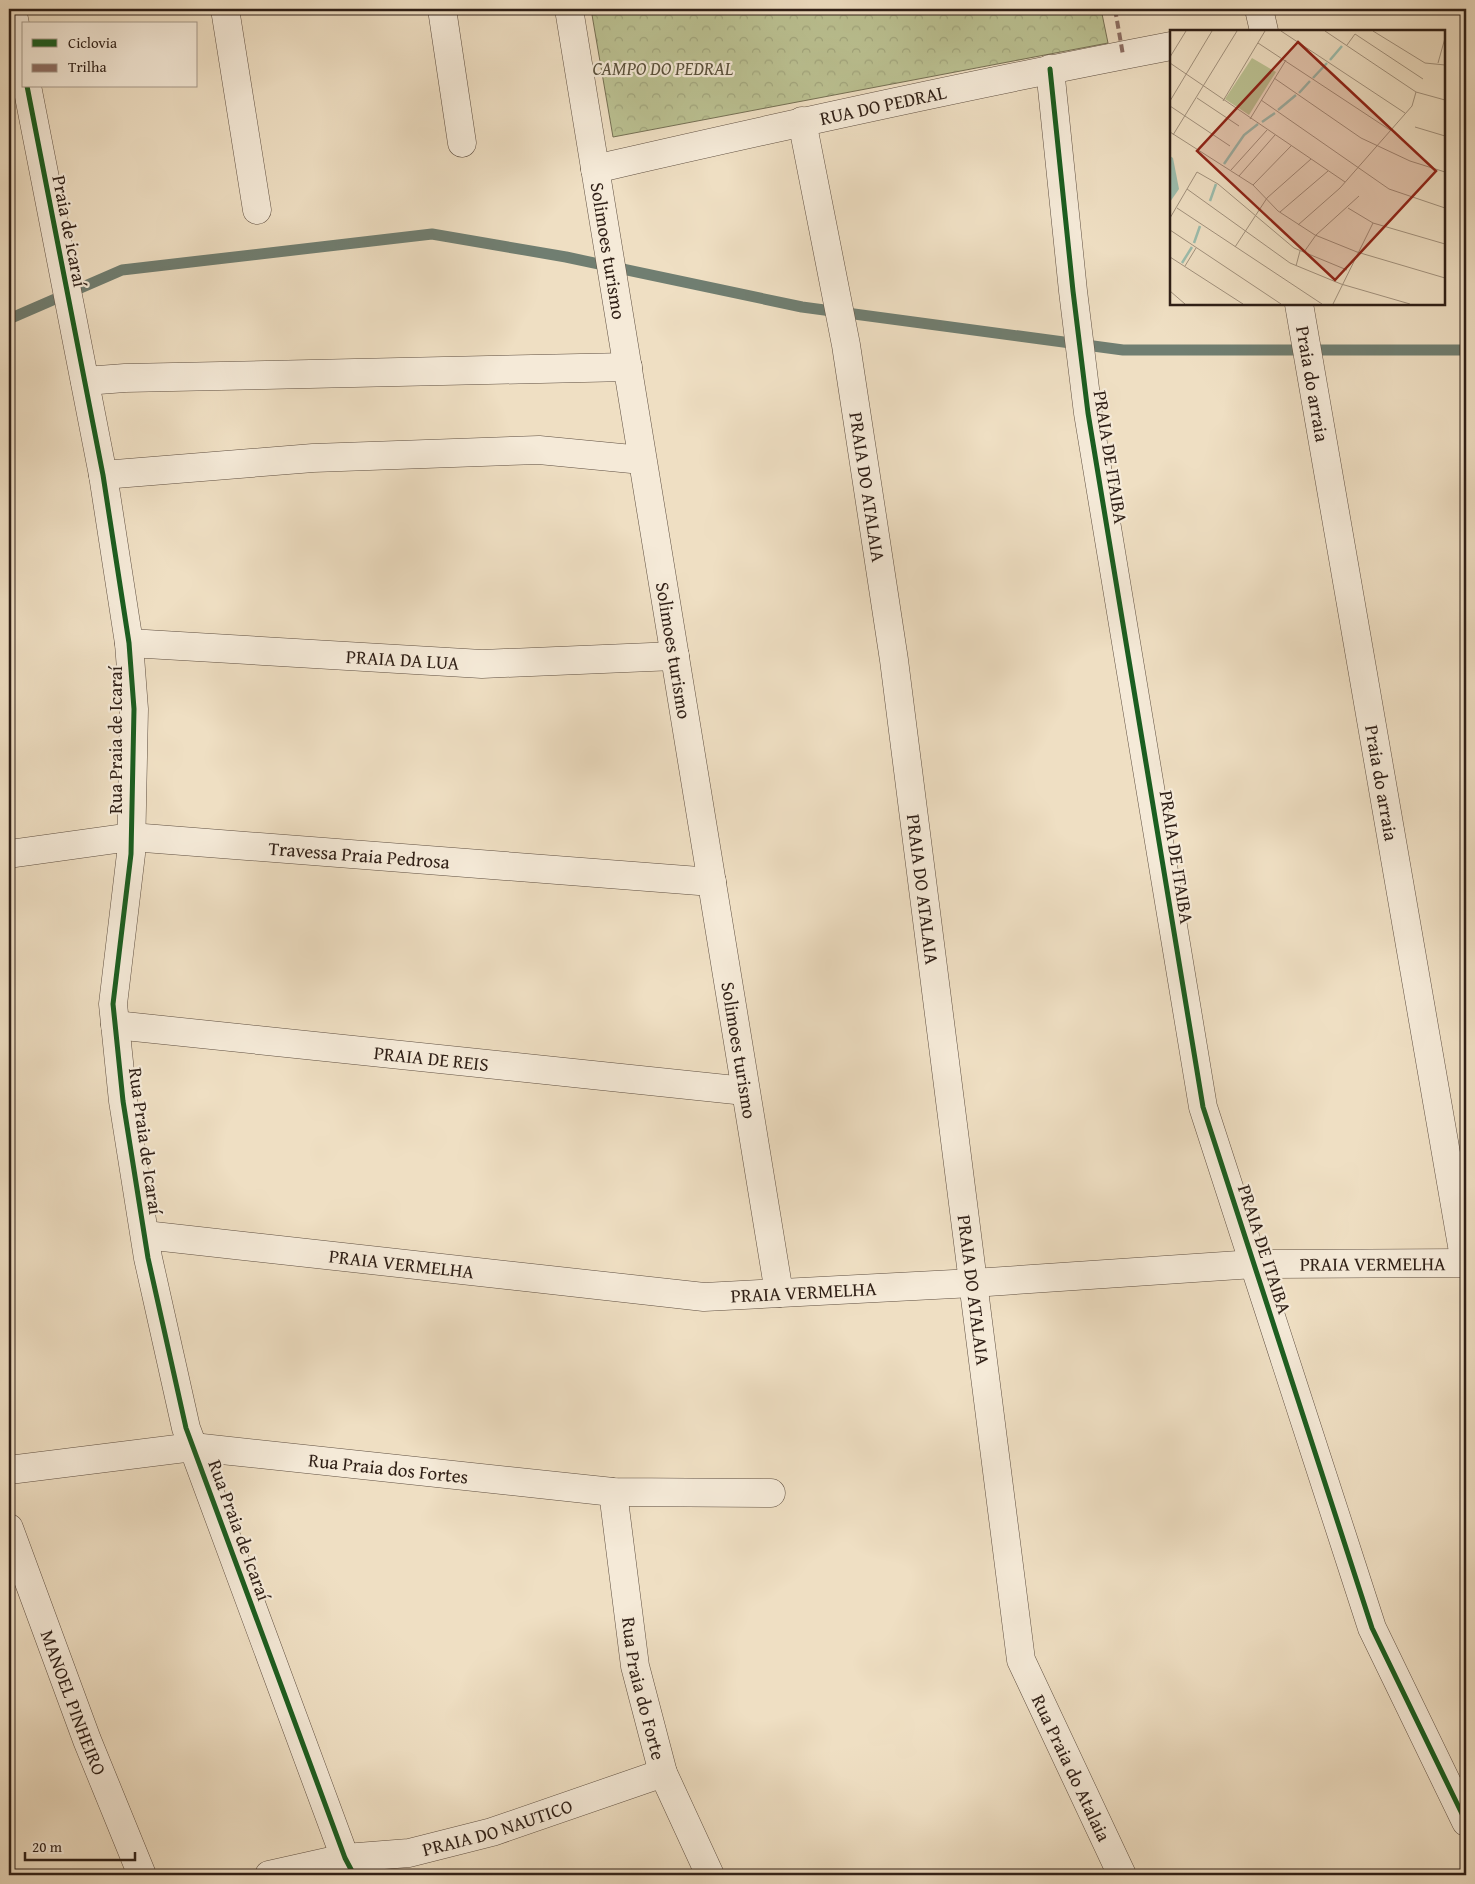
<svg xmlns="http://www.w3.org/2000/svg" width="1475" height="1884" font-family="'Gentium Book Plus',serif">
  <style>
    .forest { fill: url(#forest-crowns); stroke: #757054 }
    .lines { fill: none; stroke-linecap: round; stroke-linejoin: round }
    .stream { stroke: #707e71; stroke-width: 11 }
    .minor-casing { stroke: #5f4f41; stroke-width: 29 }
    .minor { stroke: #f5ead8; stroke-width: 28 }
    .quiet { stroke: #8d6e63; stroke-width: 4; stroke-dasharray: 8 4; stroke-linecap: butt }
    .cycleway-casing { stroke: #f5ead8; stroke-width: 8 }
    .cycleway { stroke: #1b5e20; stroke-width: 5 }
    .labels { text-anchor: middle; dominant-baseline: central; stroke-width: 4.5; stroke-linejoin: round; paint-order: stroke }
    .park-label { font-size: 19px; font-style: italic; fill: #59503b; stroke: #f5ead8 }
    .street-label { font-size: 19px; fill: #2f1f16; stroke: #f5ead8 }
    .inset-river { fill: none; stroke: #9cbdad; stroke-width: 2.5 }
    .inset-road { fill: none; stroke: #a2927e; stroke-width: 1 }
    .view { fill: #8f2418; fill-opacity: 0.15; stroke: #8f2418; stroke-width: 2.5 }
    .inset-edge { fill: none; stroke: #2f1f16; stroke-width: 2.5 }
  </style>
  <defs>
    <pattern id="forest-crowns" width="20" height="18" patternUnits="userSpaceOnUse" patternTransform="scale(1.25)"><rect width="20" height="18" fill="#bbc192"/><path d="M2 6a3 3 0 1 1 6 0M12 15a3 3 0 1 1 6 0" fill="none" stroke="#a1a57d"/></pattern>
  </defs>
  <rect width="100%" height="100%" fill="#efdfc3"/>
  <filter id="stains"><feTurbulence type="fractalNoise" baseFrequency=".004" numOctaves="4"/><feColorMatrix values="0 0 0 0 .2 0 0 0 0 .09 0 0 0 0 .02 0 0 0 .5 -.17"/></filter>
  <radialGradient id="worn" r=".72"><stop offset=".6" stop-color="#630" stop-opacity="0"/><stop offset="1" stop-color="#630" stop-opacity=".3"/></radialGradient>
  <!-- forest -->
  <path class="forest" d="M591,9H1101L1108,43L613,137Z"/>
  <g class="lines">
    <!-- stream -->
    <path class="stream" d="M9,319L122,270L432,234L566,257L802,307L1123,350H1466"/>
    <!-- minor casing -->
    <g class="minor-casing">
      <g id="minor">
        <path d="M12,9L24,70"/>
        <path d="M225,9L257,210"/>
        <path d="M442,9L462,143"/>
        <path id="s1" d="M569,9L779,1293"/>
        <path d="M1259,9L1264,31"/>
        <path d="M1050,69L1073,291L1088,413L1203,1107L1372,1628L1466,1822"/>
        <path d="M27,86L103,475L129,643L134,709L131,854L113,1004L123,1101L148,1258L186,1428L345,1858L354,1875"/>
        <path id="s2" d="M802,121L846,345L894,660L1021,1660L1122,1875"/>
        <path id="s3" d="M595,169C786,125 978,83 1171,46"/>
        <path id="s4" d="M1299,304L1465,1263"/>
        <path d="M85,381L125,378L628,367"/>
        <path d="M103,475L313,458L539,450L642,460"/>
        <path id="s5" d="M129,643L482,664L675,656"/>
        <path id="s6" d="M9,854L131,837L712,882"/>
        <path id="s7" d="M115,1025L745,1091"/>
        <path id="s8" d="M145,1235L704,1297L973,1283L1254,1264L1466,1263"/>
        <path id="s9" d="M9,1470L193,1447L613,1492L771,1493"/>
        <path id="s10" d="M613,1492L635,1666L663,1773L710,1875"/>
        <path id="s11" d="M9,1528L87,1740L142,1875"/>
        <path id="s12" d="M269,1875L345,1858L409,1853L492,1832L663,1773"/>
      </g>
    </g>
    <!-- minor -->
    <use href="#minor" class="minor"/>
    <!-- quiet -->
    <path class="quiet" d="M1115,9L1123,55"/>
    <!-- cycleway casing -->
    <g class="cycleway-casing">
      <g id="cycleway">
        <path d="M1050,69L1073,291L1088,413L1203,1107L1372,1628L1466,1822"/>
        <path d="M27,86L103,475L129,643L134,709L131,854L113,1004L123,1101L148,1258L186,1428L345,1858L354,1875"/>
      </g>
    </g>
    <!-- cycleway -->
    <use href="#cycleway" class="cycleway"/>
  </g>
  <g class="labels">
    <!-- park labels -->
    <g class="park-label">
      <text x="663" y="68">CAMPO DO PEDRAL</text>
    </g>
    <!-- street labels -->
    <g class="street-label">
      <text stroke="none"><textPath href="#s3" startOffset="295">RUA DO PEDRAL</textPath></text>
      <text transform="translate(70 231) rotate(79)">Praia de icaraí</text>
      <text stroke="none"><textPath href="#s1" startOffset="245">Solimoes turismo</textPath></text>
      <text stroke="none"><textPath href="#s4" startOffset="81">Praia do arraia</textPath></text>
      <text transform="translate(1111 457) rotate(81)">PRAIA DE ITAIBA</text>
      <text stroke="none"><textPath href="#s2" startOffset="372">PRAIA DO ATALAIA</textPath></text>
      <text stroke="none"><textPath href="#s1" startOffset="650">Solimoes turismo</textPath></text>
      <text stroke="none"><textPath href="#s5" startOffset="274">PRAIA DA LUA</textPath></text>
      <text transform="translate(115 740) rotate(-90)">Rua Praia de Icaraí</text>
      <text stroke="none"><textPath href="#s4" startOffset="486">Praia do arraia</textPath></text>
      <text stroke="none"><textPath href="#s6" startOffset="352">Travessa Praia Pedrosa</textPath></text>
      <text transform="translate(1177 857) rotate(81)">PRAIA DE ITAIBA</text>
      <text stroke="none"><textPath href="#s2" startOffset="778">PRAIA DO ATALAIA</textPath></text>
      <text stroke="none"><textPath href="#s1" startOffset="1055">Solimoes turismo</textPath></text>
      <text stroke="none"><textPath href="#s7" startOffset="318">PRAIA DE REIS</textPath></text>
      <text transform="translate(146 1141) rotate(82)">Rua Praia de Icaraí</text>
      <text transform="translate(1265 1249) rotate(72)">PRAIA DE ITAIBA</text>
      <text stroke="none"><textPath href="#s8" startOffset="258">PRAIA VERMELHA</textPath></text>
      <text stroke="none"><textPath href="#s8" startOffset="1232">PRAIA VERMELHA</textPath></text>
      <text stroke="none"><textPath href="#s2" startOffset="1182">PRAIA DO ATALAIA</textPath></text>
      <text stroke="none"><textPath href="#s8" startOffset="662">PRAIA VERMELHA</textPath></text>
      <text stroke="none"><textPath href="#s9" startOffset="382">Rua Praia dos Fortes</textPath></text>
      <text transform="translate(240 1530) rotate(70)">Rua Praia de Icaraí</text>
      <text stroke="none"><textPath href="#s10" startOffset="199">Rua Praia do Forte</textPath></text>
      <text stroke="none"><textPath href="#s11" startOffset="186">MANOEL PINHEIRO</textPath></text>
      <text stroke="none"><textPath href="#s2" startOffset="1674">Rua Praia do Atalaia</textPath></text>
      <text stroke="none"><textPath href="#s12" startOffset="234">PRAIA DO NAUTICO</textPath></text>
    </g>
  </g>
  <!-- overview -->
  <g transform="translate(1170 30)">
    <rect width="275" height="275" fill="#efdfc3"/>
    <path d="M82,28L106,42L79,85L55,69Z" fill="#bbc192"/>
    <path d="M0,126L3,128L9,159L0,172Z" fill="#9cbdad"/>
    <path class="inset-river" d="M160,30L172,16M143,48L157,33M129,63L140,51M108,80L126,65M92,92L105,83M54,134L74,105L88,94M40,171L46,154M24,213L30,196M12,233L22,217"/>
    <path class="inset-road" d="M111,1L235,83M155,1L246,62L275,70M203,1L255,33L275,35M88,13L220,100M177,15L185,4L253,49M0,27L16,1M0,33L175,152M268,33L275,8M104,48L191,108L240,131L275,142M27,68L69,96M91,70L219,159L275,178M0,71L42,1M53,71L95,1M0,76L60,116M80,89L116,30M245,97L275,106M0,102L83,155L108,181L145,205L187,222L275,248M3,105L67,1M61,140L97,100M69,146L105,105M83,155L121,116M17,159L120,233L171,254L240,274M7,178L152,274M178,178L203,193L275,214M110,182L158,141M0,188L27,142L48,154L124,218L177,240M128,195L170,158L242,76L246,62M0,200L111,274M65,217L97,168L141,129M134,222L146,205L189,166M0,227L73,274M15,236L26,218M126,236L130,221M0,261L15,274M163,274L203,193"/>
    <path class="view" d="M128,12L266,141L165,250L27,121Z"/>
    <rect width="275" height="275" class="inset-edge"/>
  </g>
  <!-- margin -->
  <rect width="1475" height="1884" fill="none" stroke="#efdfc3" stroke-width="30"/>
  <rect x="10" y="10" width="1455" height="1864" fill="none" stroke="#2f1f16" stroke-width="2.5"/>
  <rect x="15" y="15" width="1445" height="1854" fill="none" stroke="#2f1f16"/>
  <!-- legend -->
  <rect x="22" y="22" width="175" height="65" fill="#f5ead8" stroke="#a6998a"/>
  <rect x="32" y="39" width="25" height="8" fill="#1b5e20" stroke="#a6998a"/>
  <text x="68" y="48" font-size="15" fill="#2f1f16">Ciclovia</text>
  <rect x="32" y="64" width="25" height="8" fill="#8d6e63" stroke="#a6998a"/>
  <text x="68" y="72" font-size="15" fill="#2f1f16">Trilha</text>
  <!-- scale -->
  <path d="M25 1852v8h110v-8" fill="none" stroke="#2f1f16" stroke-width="2.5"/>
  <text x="32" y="1852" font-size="15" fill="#2f1f16" stroke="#f5ead8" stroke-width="4" paint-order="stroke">20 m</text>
  <rect width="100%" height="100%" filter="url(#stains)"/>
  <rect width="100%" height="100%" fill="url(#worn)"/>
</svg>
